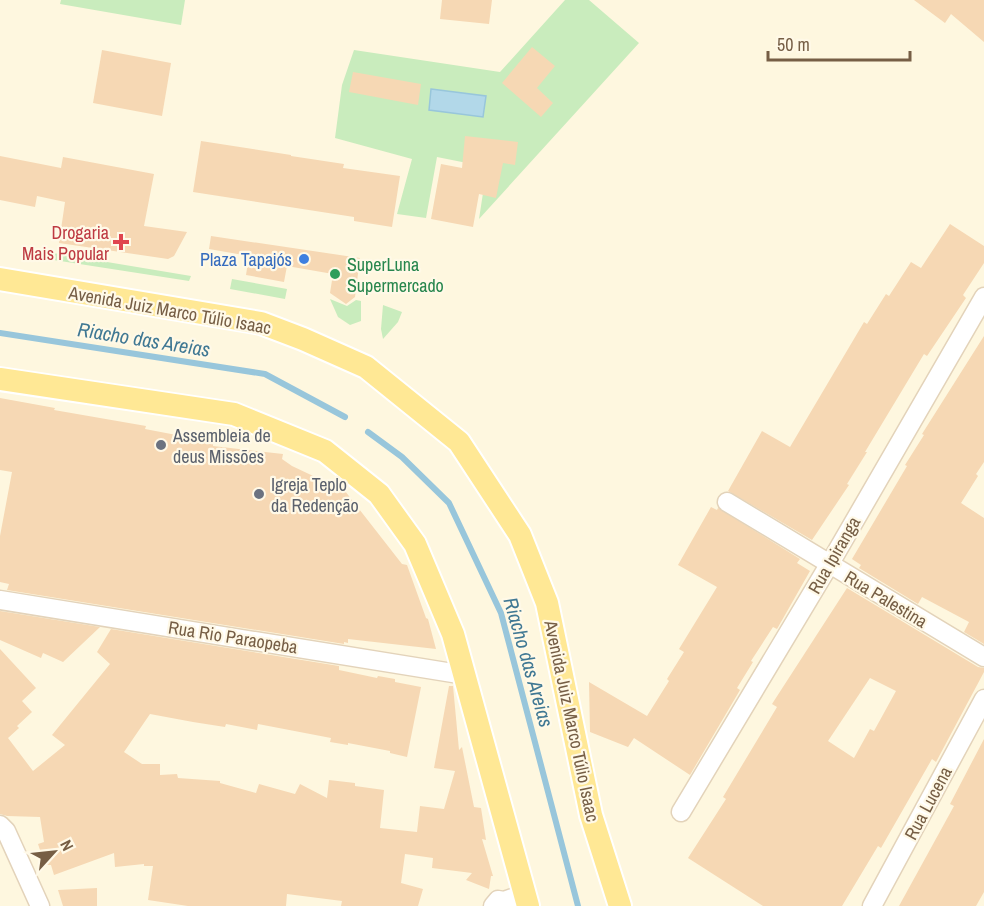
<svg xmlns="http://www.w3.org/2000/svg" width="984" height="906" font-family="'Archivo Narrow',sans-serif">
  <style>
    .green { fill: #c9ecbd }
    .water { fill: #b2d8e9; stroke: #98c6db; stroke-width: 1.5 }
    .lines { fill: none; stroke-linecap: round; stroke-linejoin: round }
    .stream { stroke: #98c6db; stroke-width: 6 }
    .building { fill: #f6d8b4; fill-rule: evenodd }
    .minor-casing { stroke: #e3d3ba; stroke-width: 21 }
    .major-casing { stroke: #fff; stroke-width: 26 }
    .minor { stroke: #fff; stroke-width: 18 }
    .major { stroke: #ffe895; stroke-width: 22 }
    .health-dot { fill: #e0444e; stroke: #fff9e7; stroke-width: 2 }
    .shop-dot { fill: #3f7fe0; stroke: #fff9e7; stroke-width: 2 }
    .leisure-dot { fill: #2e9e5b; stroke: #fff9e7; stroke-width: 2 }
    .worship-dot { fill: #6b7280; stroke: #fff9e7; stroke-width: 2 }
    .labels { text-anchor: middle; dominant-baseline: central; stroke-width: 4.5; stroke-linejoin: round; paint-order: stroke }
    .health-label { font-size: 18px; fill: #be3a42; stroke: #fff9e7; text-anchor: end }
    .shop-label { font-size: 18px; fill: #366cbe; stroke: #fff9e7; text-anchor: end }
    .leisure-label { font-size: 18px; fill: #27864d; stroke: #fff9e7; text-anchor: start }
    .street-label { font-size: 18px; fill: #765e45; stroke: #fff9e7 }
    .worship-label { font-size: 18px; fill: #5b616d; stroke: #fff9e7; text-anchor: start }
    .water-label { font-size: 20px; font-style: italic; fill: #407893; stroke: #fff9e7 }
  </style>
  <rect width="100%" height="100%" fill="#fef7df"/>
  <!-- green -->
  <g class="green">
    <path d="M61,0H185L181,25L60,4Z"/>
    <path d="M565,0H589L639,43L479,219L487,167L437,157L426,218L397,214L412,159L335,138L342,85L354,50L500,72Z"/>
    <path d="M29,249L191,276L189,281L28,256Z"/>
    <path d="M232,279L287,289L285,299L230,289Z"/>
    <path d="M330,299L347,306L356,300L361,301V321L350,325L338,317Z"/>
    <path d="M383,305L402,312L398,322L383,339L381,329Z"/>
  </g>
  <!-- water -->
  <path class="water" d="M431,89L486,96L483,117L429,110Z"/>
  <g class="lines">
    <!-- stream -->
    <g class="stream">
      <path d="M0,333L265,374L345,417"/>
      <path d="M368,432L402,457L449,503L501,613L578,906"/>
    </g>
  </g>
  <!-- building -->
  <g class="building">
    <path d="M442,0H492L489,24L440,19Z"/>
    <path d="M914,0H984V42L951,14L945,23Z"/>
    <path d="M532,47L555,66L537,88L553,103L541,117L502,83Z"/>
    <path d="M102,50L171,63L162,116L93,103Z"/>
    <path d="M353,72L421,84L418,105L349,92Z"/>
    <path d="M465,136L518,142L515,165L503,163L496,198L479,194L473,227L431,219L441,164L462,168Z"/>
    <path d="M201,141L291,155V156L344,164L343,168L400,176L392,227L354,221V217L193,192Z"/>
    <path d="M0,156L61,168L63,157L154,174L144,226L187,232L174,256L168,259L59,243L65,202L37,196L35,207L0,200Z"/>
    <path d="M950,224L984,246V263L963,295L966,298L927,356L924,354L865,452H867L847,484L849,485L812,540L728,491L762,431L790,447L864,322L867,324L886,294L889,296L911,262L921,268Z"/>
    <path d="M211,236L360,258L355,297L346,304L330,293L333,274L287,266L284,282L246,275L249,256L209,249Z"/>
    <path d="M984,336V462L976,474L978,476L961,503L984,518V644L964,632L969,622L922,597L918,604L859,568L861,565L852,559L907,466L905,465L924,435L922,434Z"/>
    <path d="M0,398L55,408L54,410L146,426L145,429L213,442V446L283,454L282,459L292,466L345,491L402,564L407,565L426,618L428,619L436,649L348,639V643L344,642V644L7,590L9,584L0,582V536L12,472L0,470Z"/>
    <path d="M711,507L717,510L718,508L800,559L797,563L810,571L777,629L773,627L751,661L753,662L737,688L740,690L690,775L634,738L628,747L590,732L589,682L647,716L669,681L667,679L684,652L679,649L717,587L678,565Z"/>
    <path d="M847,588L978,667L984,668V672L936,762L932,759L881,848L878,846L842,906H763L688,858L726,799L723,797L777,707L772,704ZM870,678L896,691L874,731L870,729L854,758L828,741Z"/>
    <path d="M0,611L100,627L63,662L43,653L41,658L0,640Z"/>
    <path d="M111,629L339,666V670L377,678L378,676L395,679V682L421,687L407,757L390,753V751L348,743V745L330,742L331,738L258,724L257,730L226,724L225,727L193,722L150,714L124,752L142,764H160V775L177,774L178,778L220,781V783L256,793L259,784L295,794L300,784L327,798L329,780L355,783V786L384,790L380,828L417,832L420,806L444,809L455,771L434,768L449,686H453L459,750L462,747L474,807L481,808L486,840L482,839L493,876H491L489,889L466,880L472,873L432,868L433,858L405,854L401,883L423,889L418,906H341L342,901L287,894L286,906H188L148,900L153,866H144V864L115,867L114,853L54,875L51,865H45L38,844L44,842L40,817L7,816L0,814V649L36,688L22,701L32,712L17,726L19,728L8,738L33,771L65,745L52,735L110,664L97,652Z"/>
    <path d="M984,739V892L976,906H899L954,806L950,804Z"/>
    <path d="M97,888V906H63L58,890Z"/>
  </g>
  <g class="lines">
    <!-- minor casing -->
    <g class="minor-casing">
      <g id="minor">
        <path d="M727,502L984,657"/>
        <path d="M0,600L465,675"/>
        <path d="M681,812L829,565L984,297"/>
        <path d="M0,825L6,831L40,906"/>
        <path d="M493,906L498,900L504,901L524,894"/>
        <path d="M872,906L984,699"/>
      </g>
    </g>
    <!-- major casing -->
    <g class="major-casing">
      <g id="major">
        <path d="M0,279L261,323L303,339L366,367L459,442L520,535L547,603L591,815L620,906"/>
        <path d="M0,379L234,414L325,451L379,494L415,544L453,634L528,906"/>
      </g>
    </g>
    <!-- minor -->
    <use href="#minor" class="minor"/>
    <!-- major -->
    <use href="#major" class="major"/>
  </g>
  <!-- markers -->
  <path class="health-dot" d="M118 233h6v6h6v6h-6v6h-6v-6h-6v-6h6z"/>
  <circle class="shop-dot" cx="304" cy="259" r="6"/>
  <circle class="leisure-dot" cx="335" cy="274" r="6"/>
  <g class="worship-dot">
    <circle cx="161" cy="445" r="6"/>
    <circle cx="259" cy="494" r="6"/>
  </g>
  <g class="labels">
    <!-- health labels -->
    <g class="health-label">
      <text x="109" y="232">Drogaria<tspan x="109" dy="21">Mais Popular</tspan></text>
    </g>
    <!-- shop labels -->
    <g class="shop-label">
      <text x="292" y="259">Plaza Tapajós</text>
    </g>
    <!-- leisure labels -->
    <g class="leisure-label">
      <text x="347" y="264">SuperLuna<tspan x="347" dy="21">Supermercado</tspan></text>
    </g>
    <!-- street labels -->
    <g class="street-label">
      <text transform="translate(170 310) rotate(10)">Avenida Juiz Marco Túlio Isaac</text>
      <text transform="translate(834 555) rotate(-60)">Rua Ipiranga</text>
      <text transform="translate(886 599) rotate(31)">Rua Palestina</text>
      <text transform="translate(233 637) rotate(9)">Rua Rio Paraopeba</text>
      <text transform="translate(572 721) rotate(78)">Avenida Juiz Marco Túlio Isaac</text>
      <text transform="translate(928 803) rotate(-62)">Rua Lucena</text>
    </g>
    <!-- worship labels -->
    <g class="worship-label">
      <text x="173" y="435">Assembleia de<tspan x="173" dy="21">deus Missões</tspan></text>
      <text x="271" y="484">Igreja Teplo<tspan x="271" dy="21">da Redenção</tspan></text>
    </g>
    <!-- water labels -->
    <g class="water-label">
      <text transform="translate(144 339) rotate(9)">Riacho das Areias</text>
      <text transform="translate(529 662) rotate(74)">Riacho das Areias</text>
    </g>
  </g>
  <!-- north arrow -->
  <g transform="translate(54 852) rotate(63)" stroke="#fff9e7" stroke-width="4.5" paint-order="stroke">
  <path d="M0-4.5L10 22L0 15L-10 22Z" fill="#765e45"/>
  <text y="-9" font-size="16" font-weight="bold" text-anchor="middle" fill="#765e45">N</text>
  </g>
  <!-- scale -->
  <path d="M768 51v9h142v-9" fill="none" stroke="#765e45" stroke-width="3"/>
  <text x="777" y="51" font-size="18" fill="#765e45" stroke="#fff9e7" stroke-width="4.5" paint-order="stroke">50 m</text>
</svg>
